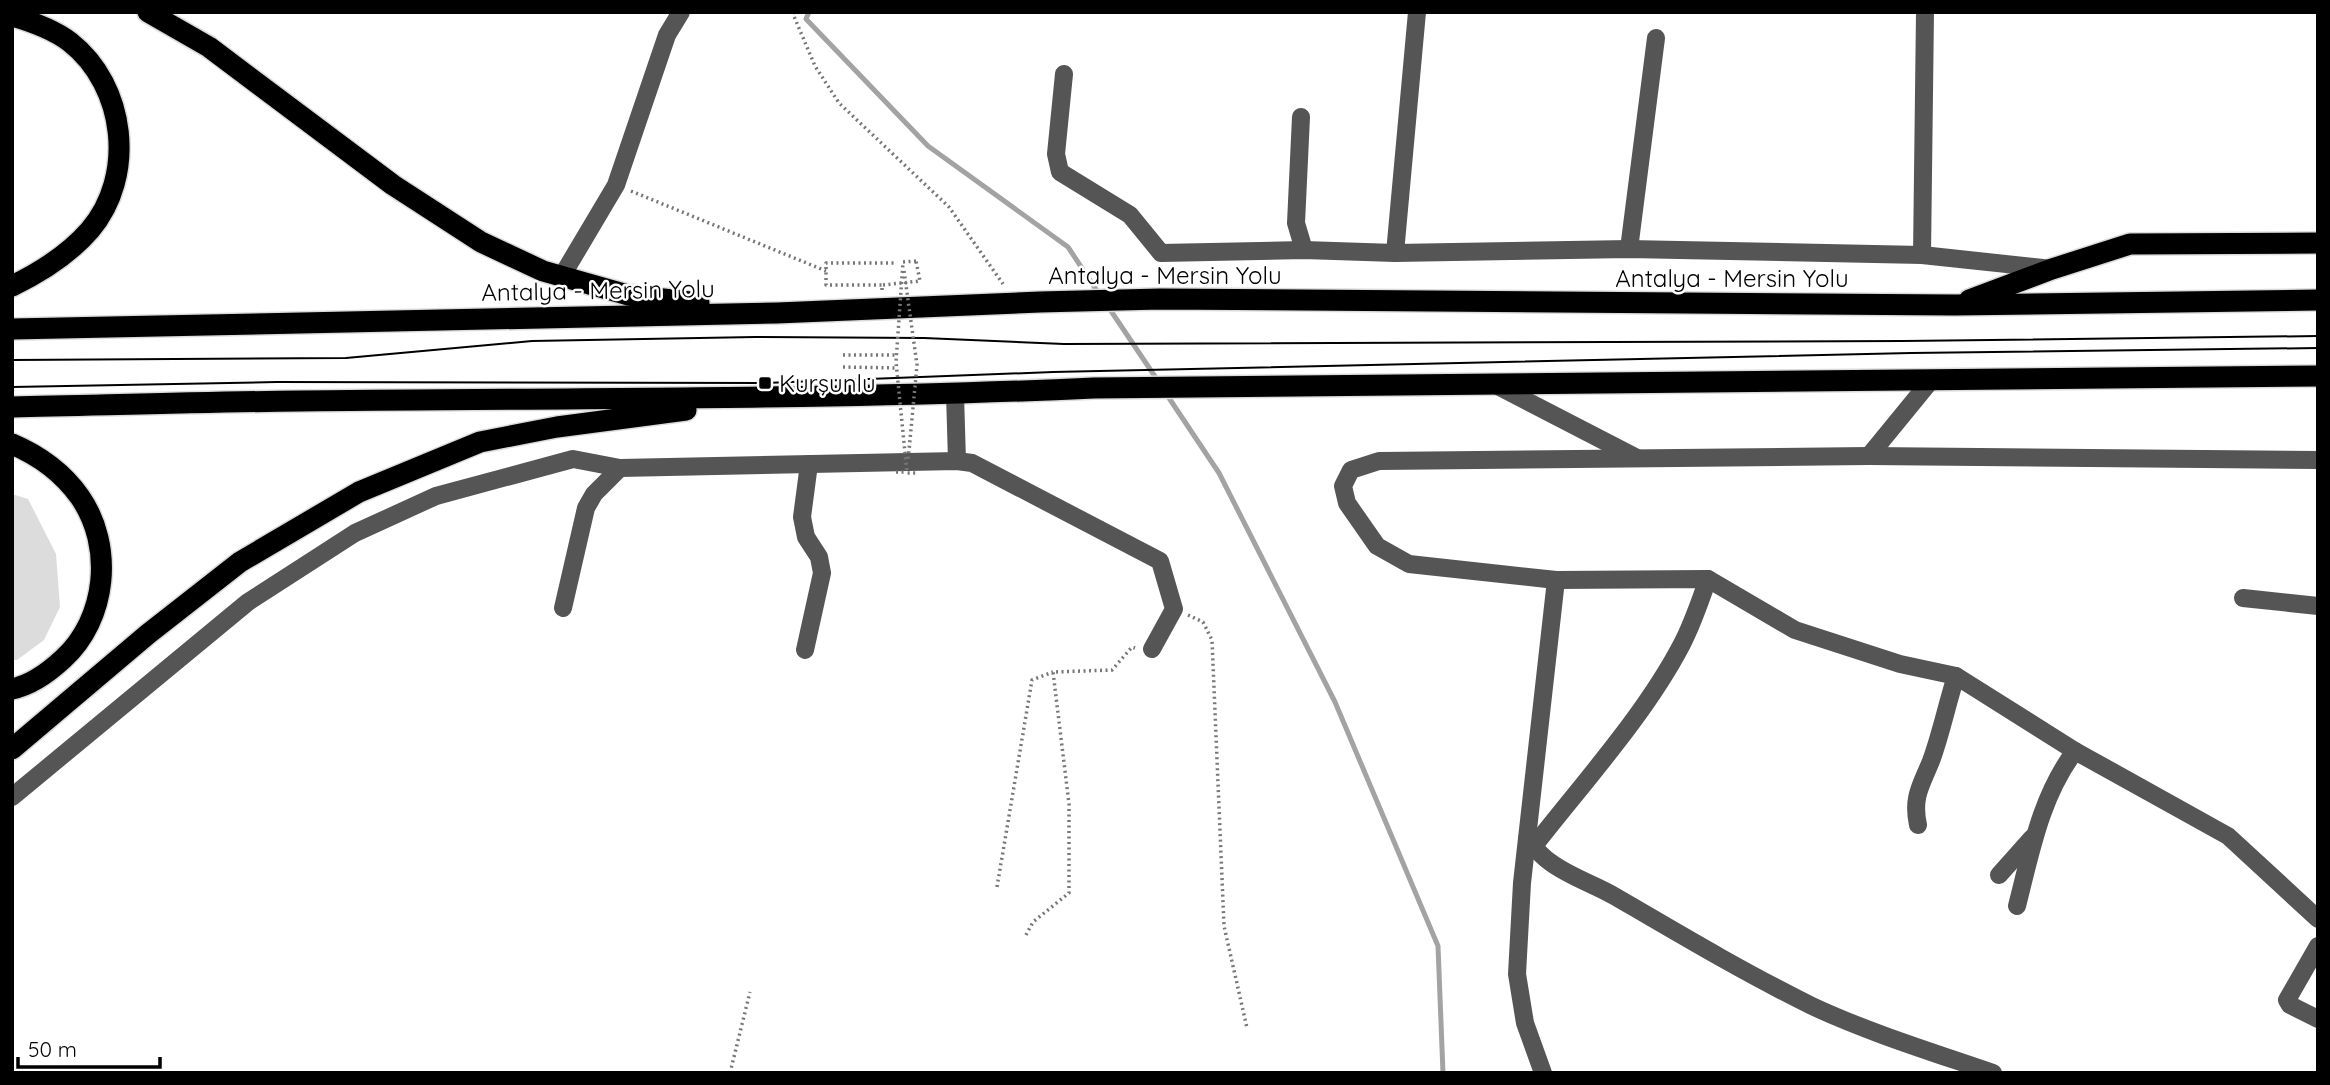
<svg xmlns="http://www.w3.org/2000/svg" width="2330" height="1085" font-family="Quicksand,sans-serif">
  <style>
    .green { fill: #dcdcdc }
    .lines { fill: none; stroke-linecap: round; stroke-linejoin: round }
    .stream { stroke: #a3a3a3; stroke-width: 5 }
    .highway-casing { stroke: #dbdbdb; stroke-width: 24 }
    .path { stroke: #777; stroke-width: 3.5; stroke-dasharray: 2 3.5; stroke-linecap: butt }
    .minor { stroke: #555; stroke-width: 18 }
    .highway { stroke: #000; stroke-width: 21 }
    .tram { stroke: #000; stroke-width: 2 }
    .path-bridge { stroke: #777; stroke-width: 3.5; stroke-dasharray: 2 3.5; stroke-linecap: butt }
    .poi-dot { fill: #000; stroke: #fff; stroke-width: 2.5 }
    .labels { text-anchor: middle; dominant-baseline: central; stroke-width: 5; stroke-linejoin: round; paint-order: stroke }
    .street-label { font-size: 24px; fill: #000; stroke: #fff }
    .poi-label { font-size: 24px; fill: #000; stroke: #fff; text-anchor: start }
  </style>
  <rect width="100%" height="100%" fill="#fff"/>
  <!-- green -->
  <path class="green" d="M12,494L28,499L56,554L60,607L44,640L17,660H12Z"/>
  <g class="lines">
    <!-- stream -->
    <g class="stream">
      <path d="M809,12L806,19L928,146L1068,247L1099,294"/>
      <path d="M1107,305L1158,381"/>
      <path d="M1165,392L1219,473L1335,702L1438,946L1443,1073"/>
    </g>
    <!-- highway casing -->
    <g class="highway-casing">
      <g id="highway">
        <path d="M148,12L209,47L393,185L481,242L543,271L628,295L699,303"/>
        <path d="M12,16C33,22 53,29 70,42C126,86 136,176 90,230C69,254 41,272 12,286"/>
        <path d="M1969,300L2052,269L2130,244L2318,243"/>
        <path d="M12,329L777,313L1040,302L1160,299L1955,305L2318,300"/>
        <path d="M12,407C108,405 204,402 300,401C565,398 829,400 1094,388L2318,376"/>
        <path d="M12,444C38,455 63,473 80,497C114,546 107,619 63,659C49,672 31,685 12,689"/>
        <path d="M12,749L148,634L240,562L359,492L480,442L557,427L686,410"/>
      </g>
    </g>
    <!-- path -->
    <g class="path">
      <path d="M794,12L793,14L815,66L839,103L949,207L1003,284"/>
      <path d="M631,191L826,271"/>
      <path d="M883,285L920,281L916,261"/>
      <path d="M882,290V285H826V263H897"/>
      <path d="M843,355H897"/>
      <path d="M843,367L897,368"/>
      <path d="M1188,615L1203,622L1212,640L1224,926L1247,1028"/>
      <path d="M997,887L1032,680L1053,672"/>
      <path d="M1026,935L1033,922L1069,893V804L1053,672L1112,670L1132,647L1135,648"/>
      <path d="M730,1073L750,992"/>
    </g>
    <!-- minor -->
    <g class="minor">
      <path d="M1064,74L1056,154L1060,172L1130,215L1161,253L1304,250L1395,253L1629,249L1922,255L2052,269"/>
      <path d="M1301,117L1296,223L1304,250"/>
      <path d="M1629,249L1656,38"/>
      <path d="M1395,253L1417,12"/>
      <path d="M1922,255L1925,12"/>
      <path d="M562,276L616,185L667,35L681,12"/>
      <path d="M1494,384L1637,458"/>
      <path d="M955,394L957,461"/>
      <path d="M1869,456L1932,379"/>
      <path d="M2318,460L1869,456L1379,461L1351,470L1343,486L1347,503L1377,546L1409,564L1556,580L1708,579L1795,630L1900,664L1956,676L2075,751L2228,836L2318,919"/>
      <path d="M2243,598L2318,606"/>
      <path d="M563,608L586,508L594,494L620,468"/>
      <path d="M805,650L822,573L819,557L806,537L802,517L809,464"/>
      <path d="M12,797L248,602L355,533L436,496L573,459L620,468L957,461L972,463L1160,561L1174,609L1152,649"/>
      <path d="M1918,825C1912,797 1921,786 1931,761C1941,734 1947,704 1956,676"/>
      <path d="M1527,839C1534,847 1541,856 1550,862C1570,877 1594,884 1616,897C1681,935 1745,973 1812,1006C1870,1033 1932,1052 1993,1073"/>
      <path d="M1534,846C1583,783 1645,715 1682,644C1693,623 1700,601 1708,579"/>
      <path d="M1999,875L2032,838"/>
      <path d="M2017,906C2031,851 2041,796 2075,751"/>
      <path d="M2318,946L2287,1000L2290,1005L2318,1019"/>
      <path d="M1543,1073L1525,1023L1517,974L1522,883L1556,580"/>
    </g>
    <!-- highway -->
    <use href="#highway" class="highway"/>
    <!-- tram -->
    <g class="tram">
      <path d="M12,360L346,358L532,341L755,337L924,338L1064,344L1903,341L2318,336"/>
      <path d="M12,387L277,382L765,383L1053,372L1911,353L2318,348"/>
    </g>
    <!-- path-bridge -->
    <g class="path-bridge">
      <path d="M916,261L903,262L896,362L907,473H918"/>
      <path d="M904,271L917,365L908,461"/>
      <path d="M896,472H907"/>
    </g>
  </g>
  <!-- markers -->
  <rect class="poi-dot" x="758" y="376" width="14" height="14" rx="3.5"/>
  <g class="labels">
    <!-- street labels -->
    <g class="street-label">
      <text x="1165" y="275">Antalya - Mersin Yolu</text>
      <text x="1732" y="278">Antalya - Mersin Yolu</text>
      <text transform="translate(598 290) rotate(-1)">Antalya - Mersin Yolu</text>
    </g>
    <!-- poi labels -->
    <g class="poi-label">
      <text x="779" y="383">Kurşunlu</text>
    </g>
  </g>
  <!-- border -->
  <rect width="2330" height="1085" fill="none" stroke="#000000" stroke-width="28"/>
  <!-- scale -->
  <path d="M18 1057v10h142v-10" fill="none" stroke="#000000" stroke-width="3.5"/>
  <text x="28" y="1057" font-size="21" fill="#000000" stroke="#ffffff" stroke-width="5" paint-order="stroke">50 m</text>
</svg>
